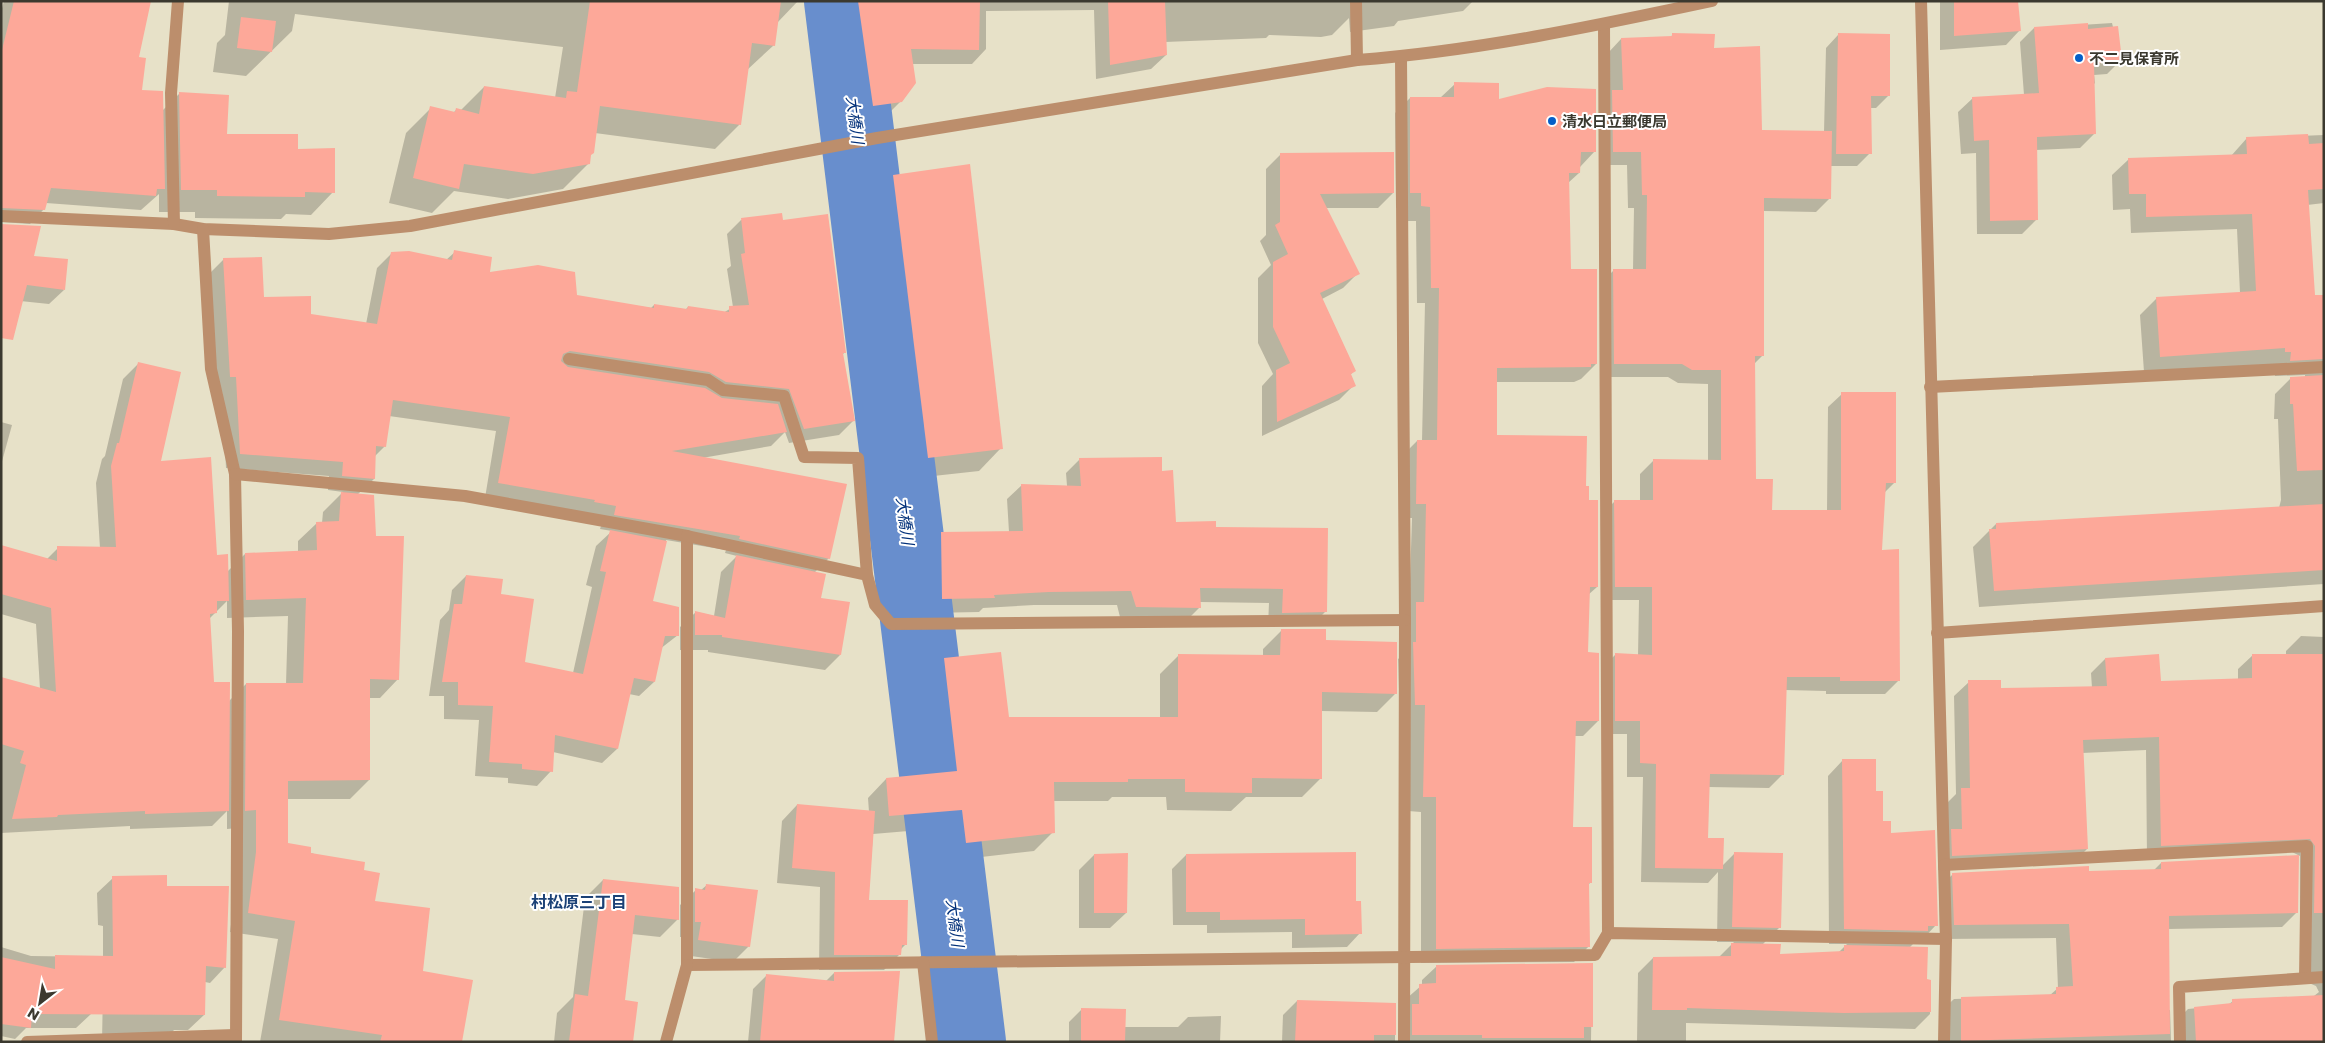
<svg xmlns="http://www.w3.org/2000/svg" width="2325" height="1043" font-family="Poppins,'Noto Sans JP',sans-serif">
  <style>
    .shadow { fill: #0003; fill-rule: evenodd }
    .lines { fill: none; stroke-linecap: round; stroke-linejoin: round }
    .river { stroke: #688ecd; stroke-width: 74 }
    .building { fill: #fda899 }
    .minor { stroke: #bc8e6c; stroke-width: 12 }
    .poi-dot { fill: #055fc8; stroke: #fff; stroke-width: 2 }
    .labels { text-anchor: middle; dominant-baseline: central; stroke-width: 4; stroke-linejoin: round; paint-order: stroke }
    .poi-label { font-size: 15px; font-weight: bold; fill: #3b392f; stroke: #fff; text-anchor: start }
    .water-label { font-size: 16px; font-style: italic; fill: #03317a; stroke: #fff }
    .neighbourhood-label { font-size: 16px; font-weight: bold; fill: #1b4176; stroke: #fff }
  </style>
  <rect width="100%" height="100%" fill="#e7e1c8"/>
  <!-- shadow -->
  <g class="shadow">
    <path d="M4,1H150L137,58L140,91L162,111L180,93L226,135L296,151L333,192L311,215L286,214L281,219L195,218V212H159V194L141,210L46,203L44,209L30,224L1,222V12Z"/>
    <path d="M229,1H798L777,23L774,45L747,70L740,124L715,149L595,133L588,164L563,189L508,199L454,191L432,213L389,203L406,133L431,108L453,113L456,110L460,111L484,87L555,98L563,47L295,14L292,31L246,76L213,72L217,43L225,35Z"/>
    <path d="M840,1H1473L1463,11L1398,21L1394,26L1350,32L1349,18L1332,35L1321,37L1269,35L1266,38L1165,42L1166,55L1151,69L1096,79L1094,10L986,11V49L972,64H912L901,101L886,116L858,120Z"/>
    <path d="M1940,1H2017L2020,30L2006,45L1940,50Z"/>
    <path d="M2112,23L2121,60L2107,74L2094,75L2095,83L2092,86L2094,134L2080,148L2036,150V220L2022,234H1977L1976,153L1961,154L1958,112L1973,98L2024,95L2020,42L2034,28Z"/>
    <path d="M1673,34L1713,49L1761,131L1824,132L1826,48L1838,35L1889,95L1876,108H1870V153L1857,166H1830V198L1816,212L1763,211V355L1754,364L1755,480L1771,512L1827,511L1828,407L1842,394L1895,482L1884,493L1881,551L1899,680L1885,694H1826V691L1785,690L1783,774L1769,788L1708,787L1707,839L1722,866L1734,854L1780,927L1762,945L1779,955L1839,952L1847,944H1829L1828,776L1843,760L1875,792L1882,822L1936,925L1921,941H1916L1909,948L1926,980L1929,981L1930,1014L1915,1029L1686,1023V1042H1637L1638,973L1653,958L1719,957L1734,942H1717L1718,872L1708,883L1641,882L1643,777H1627V734H1602V668L1615,655L1638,656L1639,600H1601V515L1615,501L1640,502V474L1654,460L1708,461V384L1678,383L1668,377H1600V284L1614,270H1633L1634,208H1628L1627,165H1599L1608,53L1621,39L1670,38Z"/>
    <path d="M1455,84L1498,100L1595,151L1580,167L1579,173L1568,183L1570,270L1596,364L1581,379L1574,382H1496V437L1585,487L1597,587L1588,595L1587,654L1598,721L1583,736H1574L1572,828L1591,882L1588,885L1589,946L1574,962L1421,963V812L1408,811L1400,720L1398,659L1402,656L1409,611L1412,518H1402V456L1417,441H1422L1425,303H1417L1416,221H1406L1407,207L1396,208L1395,113L1410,98H1440Z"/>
    <path d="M2324,135V203L2307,205L2314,296H2324V584L1979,607L1973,547L1996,524L2279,508L2281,500L2278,419H2274L2275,394L2291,378L2305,377V375L2275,376V367L2144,372L2140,315L2157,298L2240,293L2237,229L2131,233L2130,209L2113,210L2112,175L2129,159L2231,156L2247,138Z"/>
    <path d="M1281,154L1393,193L1378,208H1326L1358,273L1343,288L1322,299L1354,371L1350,375L1354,385L1339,400L1262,436V386L1273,374L1258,343V278L1271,265L1260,241L1266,235V169Z"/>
    <path d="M894,176L1001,448L979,471L906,479L871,198Z"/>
    <path d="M741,220L782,221L845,352L842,355L853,421L839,435L789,443L785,432L771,446L702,458L829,558L814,573L819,599L840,655L825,670L708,652V650H680V627L696,612L714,616L721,572L737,556L725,553L726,550L666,540L652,602L678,635L660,649L654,682L639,696L629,694L617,749L602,763L553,752L551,771L537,786L508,783V778L475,776L479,720L444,719V696H429L440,620L449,610L452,590L466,576L500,595L524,663L573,673L592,587L586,585L596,546L612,531L600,529L603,520L485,498L496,431L389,416L385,446L374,457V479L357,495L375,537L398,679L380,698H369V780L350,799H287L286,844L362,871L373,902L421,972L418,1042H260L278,939L230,932L238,872V828L227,829V811L212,826L130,829V826L1,833V678L40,689L36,624L1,614V546L47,559L58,548H100L96,483L102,459L105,456L123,379L138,364L159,463L227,572L245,554L298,552V541L317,523H322L323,512L343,492L328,490L329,476L226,468L222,391H216L209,274L224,259L262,298L309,316L366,324L377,268L392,253L446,260L455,252L488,273L576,297L651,308L654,305L685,310L688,307L723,313L733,307L727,269L731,266L727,234ZM227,601V618L288,616L286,684H246L228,702L213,683L209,619Z"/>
    <path d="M33,257L64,290L49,304L1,299Z"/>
    <path d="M1,422L12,425L1,465Z"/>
    <path d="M1080,459L1161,472L1175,523L1215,529L1325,612L1311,626H1268L1269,603L1200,602V607L1186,621L1120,617L1117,605H1034L983,608L979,612L928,613L927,547L941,533L1009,532L1007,499L1022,485L1067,486L1066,473Z"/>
    <path d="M1282,630L1325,641L1395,694L1377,712L1321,711V778L1302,797H1246L1231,811L1167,810L1166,797H1112L1108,801H1053V832L1034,851L947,861L944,828L873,834L868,901L906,944L900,950V954L884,970H819L820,887L777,883L782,821L797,805L869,812L868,798L886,779L937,774L926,678L945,660L1008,719L1160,718V674L1179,655L1263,656V649Z"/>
    <path d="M2301,636L2324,637V1042H2174V1023L2188,1009L2228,1005L2233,1001L2314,996L2319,992L2316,986L2309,983L2300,927V856L2292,852L2147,859L2146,750L2082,753L2087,849L2073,863L1938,870L1947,803L1956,794L1954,696L1969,682L2000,689L2092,688L2091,673L2105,659L2160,682L2238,680V669L2253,655H2286V651Z"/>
    <path d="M1094,855L1126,913L1110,928H1079V870Z"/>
    <path d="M1186,855L1355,902L1360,933L1347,947L1292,948V932L1207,933V925H1173L1172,869Z"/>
    <path d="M2161,863L2297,912L2282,927L2168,929V1010H2170L2171,1042H1939V1013L1954,999L2049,996L2058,988L2056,938L1940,939L1939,888L1953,874L2154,870Z"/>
    <path d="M113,878L166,888L225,967L210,983L205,982L204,1015L188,1030H174L163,1042H102L103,988L91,1014L76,1028H26L15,1039L1,1036V947L31,956L103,957V926L98,925L97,893Z"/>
    <path d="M603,880L678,919L660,937L632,934L624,1001L632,1042H554L557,1013L573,997L585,898Z"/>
    <path d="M707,885L749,946L733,962L684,955L686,937H680V905L696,890H701Z"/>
    <path d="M1592,964L1591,1042H1399L1406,999L1422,985V980L1437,966Z"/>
    <path d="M834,973L893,1042H748L753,989L767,975L826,981Z"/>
    <path d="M1297,1001L1395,1004V1042H1282L1283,1015Z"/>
    <path d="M1082,1009L1124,1027H1178L1188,1017L1221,1016L1220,1042H1069V1022Z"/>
  </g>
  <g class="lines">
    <!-- river -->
    <path class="river" d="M841,1L969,1042"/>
  </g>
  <!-- building -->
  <g class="building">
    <path d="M14,1H151L139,57L146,58L142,90L163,91L165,189H157L156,196L51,188L45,210L1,208V54Z"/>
    <path d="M590,1H781L775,46L752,43L741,125L600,106L594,153L591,155L590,164L533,174L464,164L459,189L413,178L430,106L455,112L456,108L479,114L484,86L566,98L567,91L577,92Z"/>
    <path d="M858,1H980L979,50L911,49L916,83L902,102L873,106Z"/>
    <path d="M1108,1H1165L1167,55L1110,65Z"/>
    <path d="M1954,1H2018L2021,31L1954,36Z"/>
    <path d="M241,17L276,21L272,52L237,48Z"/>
    <path d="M2088,23V29L2118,26L2122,60L2094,64L2096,134L2037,137L2038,220L1990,221L1989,140L1974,141L1972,97L2039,93L2034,27Z"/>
    <path d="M1672,33L1715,34L1714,48L1760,46L1762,130L1832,131L1831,199L1764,198V356H1755L1756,479H1773L1772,510H1841V392H1896V483H1886L1882,550L1899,549L1900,681H1840V677H1787L1784,775L1710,774L1708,838H1724L1723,869L1655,868L1656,764L1640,763V721H1615V653L1652,655V587H1615L1614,500H1653V459L1721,460V370H1692L1682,364H1614L1613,269H1646L1647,195H1642L1641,152H1613L1612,90H1623L1621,38L1672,36Z"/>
    <path d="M1838,33L1890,34V96H1871L1872,154H1836Z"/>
    <path d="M1454,82L1499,83V99L1547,87L1596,89V152H1581L1580,173H1569L1571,269H1597V364H1591V367L1497,368V435L1587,436L1586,486H1589V500H1598V587H1590L1588,652L1599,653V721H1576L1573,827H1592V883H1589L1590,947L1436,949V797H1423L1425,705H1415L1413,642H1416V602H1424L1426,504H1416L1417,440H1437L1439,288H1431L1430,207L1421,206V193H1410V97H1454Z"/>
    <path d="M179,92L229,95L227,134H298V149L335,148V193L305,192V197L217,196V190H181Z"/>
    <path d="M2308,134L2309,144L2324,143V189L2308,190L2315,295H2324V359L2290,361L2291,352H2285V348L2160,357L2156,297L2256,291L2252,214L2146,217V194H2129L2128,158L2247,154L2246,137Z"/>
    <path d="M1394,152V193L1320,194L1360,274L1320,293L1356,371L1351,374L1356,386L1277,422L1276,370L1290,363L1273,327V262L1288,254L1275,225L1280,222V153Z"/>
    <path d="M970,164L1003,449L928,458L893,175Z"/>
    <path d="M782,213L783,220L828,214L846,353H843L855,421L804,429L789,389L726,382L709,372L570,351L563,354L561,361L568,367L705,388L722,398L778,404L787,432L672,451L847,484L830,559L739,539L740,536L614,515L616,506L594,502L595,500L498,483L510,417L393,400L386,447L376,446L375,479L342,476L343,462L240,454L236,377H230L223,258L262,257L264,297L311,296V314L377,324L391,252L409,251L452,260L454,250L492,257L490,272L538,265L575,272L577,295L654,308V304L687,309L688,306L729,312V306L749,305L741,254L745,253L741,218Z"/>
    <path d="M1,224L41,226L34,256L68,259L65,290L27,285L13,340L1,338Z"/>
    <path d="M138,362L181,372L161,461L211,457L217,555L228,554L229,601H217V613L210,614L214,682H230L229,811L145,814V811L58,815L57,817L12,819L26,765L20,763L24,751L1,744V677L56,692L51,608L1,594V545L57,561V546L116,547L111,466L117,443H119Z"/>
    <path d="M2324,375V470L2297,471L2293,404H2290V377Z"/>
    <path d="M1162,457V471L1173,470L1176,522L1216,521V527L1328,528L1327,612L1282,613L1283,589L1200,588L1201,608L1136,607L1131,591L1049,592L994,595L995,598L942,599L941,532L1023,531L1021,484L1081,486L1079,458Z"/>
    <path d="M341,492L374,495L376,536H404L399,680L370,679V780L288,781V843L311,847V853L365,862L364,870L380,873L375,901L430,908L423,971L473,980L462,1042H380L382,1035L279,1020L295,921L248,913L256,852V810L245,811L246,683H303L306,598L246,600L245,553L317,550L316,522L339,521Z"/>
    <path d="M2324,504V570L1994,591L1989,529H1996V523Z"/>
    <path d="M610,530L667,541L653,601L679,607V636H665L655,682L634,678L618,749L555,735L553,772L522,769V764L489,762L493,706L458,705V682H442L454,604H462L466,575L503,579L501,594L534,599L525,662L583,674L606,572L600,571Z"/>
    <path d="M736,555L826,574L821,598L850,602L841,655L722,637V635H695V611L725,618Z"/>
    <path d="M1281,629H1326V640L1397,642V694L1322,692V779L1252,778V793L1185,792V779H1128V782H1054L1055,833L966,843L962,810L889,816L886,778L957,771L944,658L1001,652L1009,717H1178V654L1280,655Z"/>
    <path d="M2159,654L2161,681L2252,678V654H2324V913H2314L2315,846L2310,839L2161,846L2159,737L2083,740L2088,849L1952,856L1951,829H1962L1961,788H1970L1968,680H2001V688L2107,686L2105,658Z"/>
    <path d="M1842,759H1876V791H1883V821H1891V833L1935,830L1938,926H1928V931L1844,929Z"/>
    <path d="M797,804L875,811L869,900H908L907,945H902L901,955H834L835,872L792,868Z"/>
    <path d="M1356,852V901H1361L1362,934L1305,935V919L1220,920V912H1186V854Z"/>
    <path d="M1734,852L1783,853L1781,928L1732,927Z"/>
    <path d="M1128,853L1127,913H1094V854Z"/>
    <path d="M2299,855L2298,913L2169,916L2170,1034L1961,1041V997L2056,994V987L2073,986L2069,924L1954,925L1952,873L2089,866V871L2161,869V862Z"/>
    <path d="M167,875V886H229L226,968L206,966L205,1015L32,1014L31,1028L1,1024V957L55,969V955L113,956L112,876Z"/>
    <path d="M603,879L679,887V920L635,915L625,1000L638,1002L633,1042H569L575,994L588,996Z"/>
    <path d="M706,884L758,890L750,947L698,940L701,922H695V888L705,890Z"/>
    <path d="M1731,943L1781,944L1780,954L1844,951V945L1928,947L1927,979L1931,980V1012L1844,1013L1687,1008V1010H1652L1653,957L1731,956Z"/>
    <path d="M1593,963V1027H1584V1038H1482V1035H1412V1004H1419V984L1436,983V965Z"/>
    <path d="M900,971L894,1042H760L766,974L834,981V972Z"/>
    <path d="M2324,995V1042H2196L2194,1007L2232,1003V999Z"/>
    <path d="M1297,1000L1396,1003V1035H1374V1042H1295Z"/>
    <path d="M1081,1008L1126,1009L1125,1042H1081Z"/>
  </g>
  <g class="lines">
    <!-- minor -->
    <g class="minor">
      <path d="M1356,1L1357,60"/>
      <path d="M1921,1L1946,939L1944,1042"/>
      <path d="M1604,24L1608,933"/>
      <path d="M1401,57L1405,620L1404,1042"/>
      <path d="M1,216L174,224L203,229L329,234L410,226L877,138L1357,60C1476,51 1595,26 1712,1"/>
      <path d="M174,224L171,93L178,1"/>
      <path d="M203,229L211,369L235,474L238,631L236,1042"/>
      <path d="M569,359L708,380L723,390L784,396L804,457L858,458L867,575"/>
      <path d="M1930,387L2324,367"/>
      <path d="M235,474L465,496L687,536V965L1595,955L1608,933L1946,939"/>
      <path d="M687,536L867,575L875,605L891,624L1405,620"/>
      <path d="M1937,633L2324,606"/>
      <path d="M1944,865L2307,846L2305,978"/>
      <path d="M923,962L932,1042"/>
      <path d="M27,1042L235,1035"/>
      <path d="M666,1042L687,965"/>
      <path d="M2180,1042L2179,987L2324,977"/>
    </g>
  </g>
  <!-- markers -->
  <g class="poi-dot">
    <circle cx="2079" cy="58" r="5"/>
    <circle cx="1552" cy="121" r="5"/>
  </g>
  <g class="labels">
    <!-- poi labels -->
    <g class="poi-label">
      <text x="2089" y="58">不二見保育所</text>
      <text x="1562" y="121">清水日立郵便局</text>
    </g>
    <!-- water labels -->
    <g class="water-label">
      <text transform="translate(855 120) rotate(83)">大橋川</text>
      <text transform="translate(905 521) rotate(83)">大橋川</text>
      <text transform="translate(955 923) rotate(83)">大橋川</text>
    </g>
    <!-- neighbourhood labels -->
    <g class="neighbourhood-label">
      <text x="579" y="902">村松原三丁目</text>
    </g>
  </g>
  <!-- border -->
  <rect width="2325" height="1043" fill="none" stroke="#3b392f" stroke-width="5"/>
  <!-- north arrow -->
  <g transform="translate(40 1003) rotate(211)" stroke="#ffffff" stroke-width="4" paint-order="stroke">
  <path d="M0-4L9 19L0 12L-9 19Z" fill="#3b392f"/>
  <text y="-8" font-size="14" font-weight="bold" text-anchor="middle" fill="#3b392f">N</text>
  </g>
</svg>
